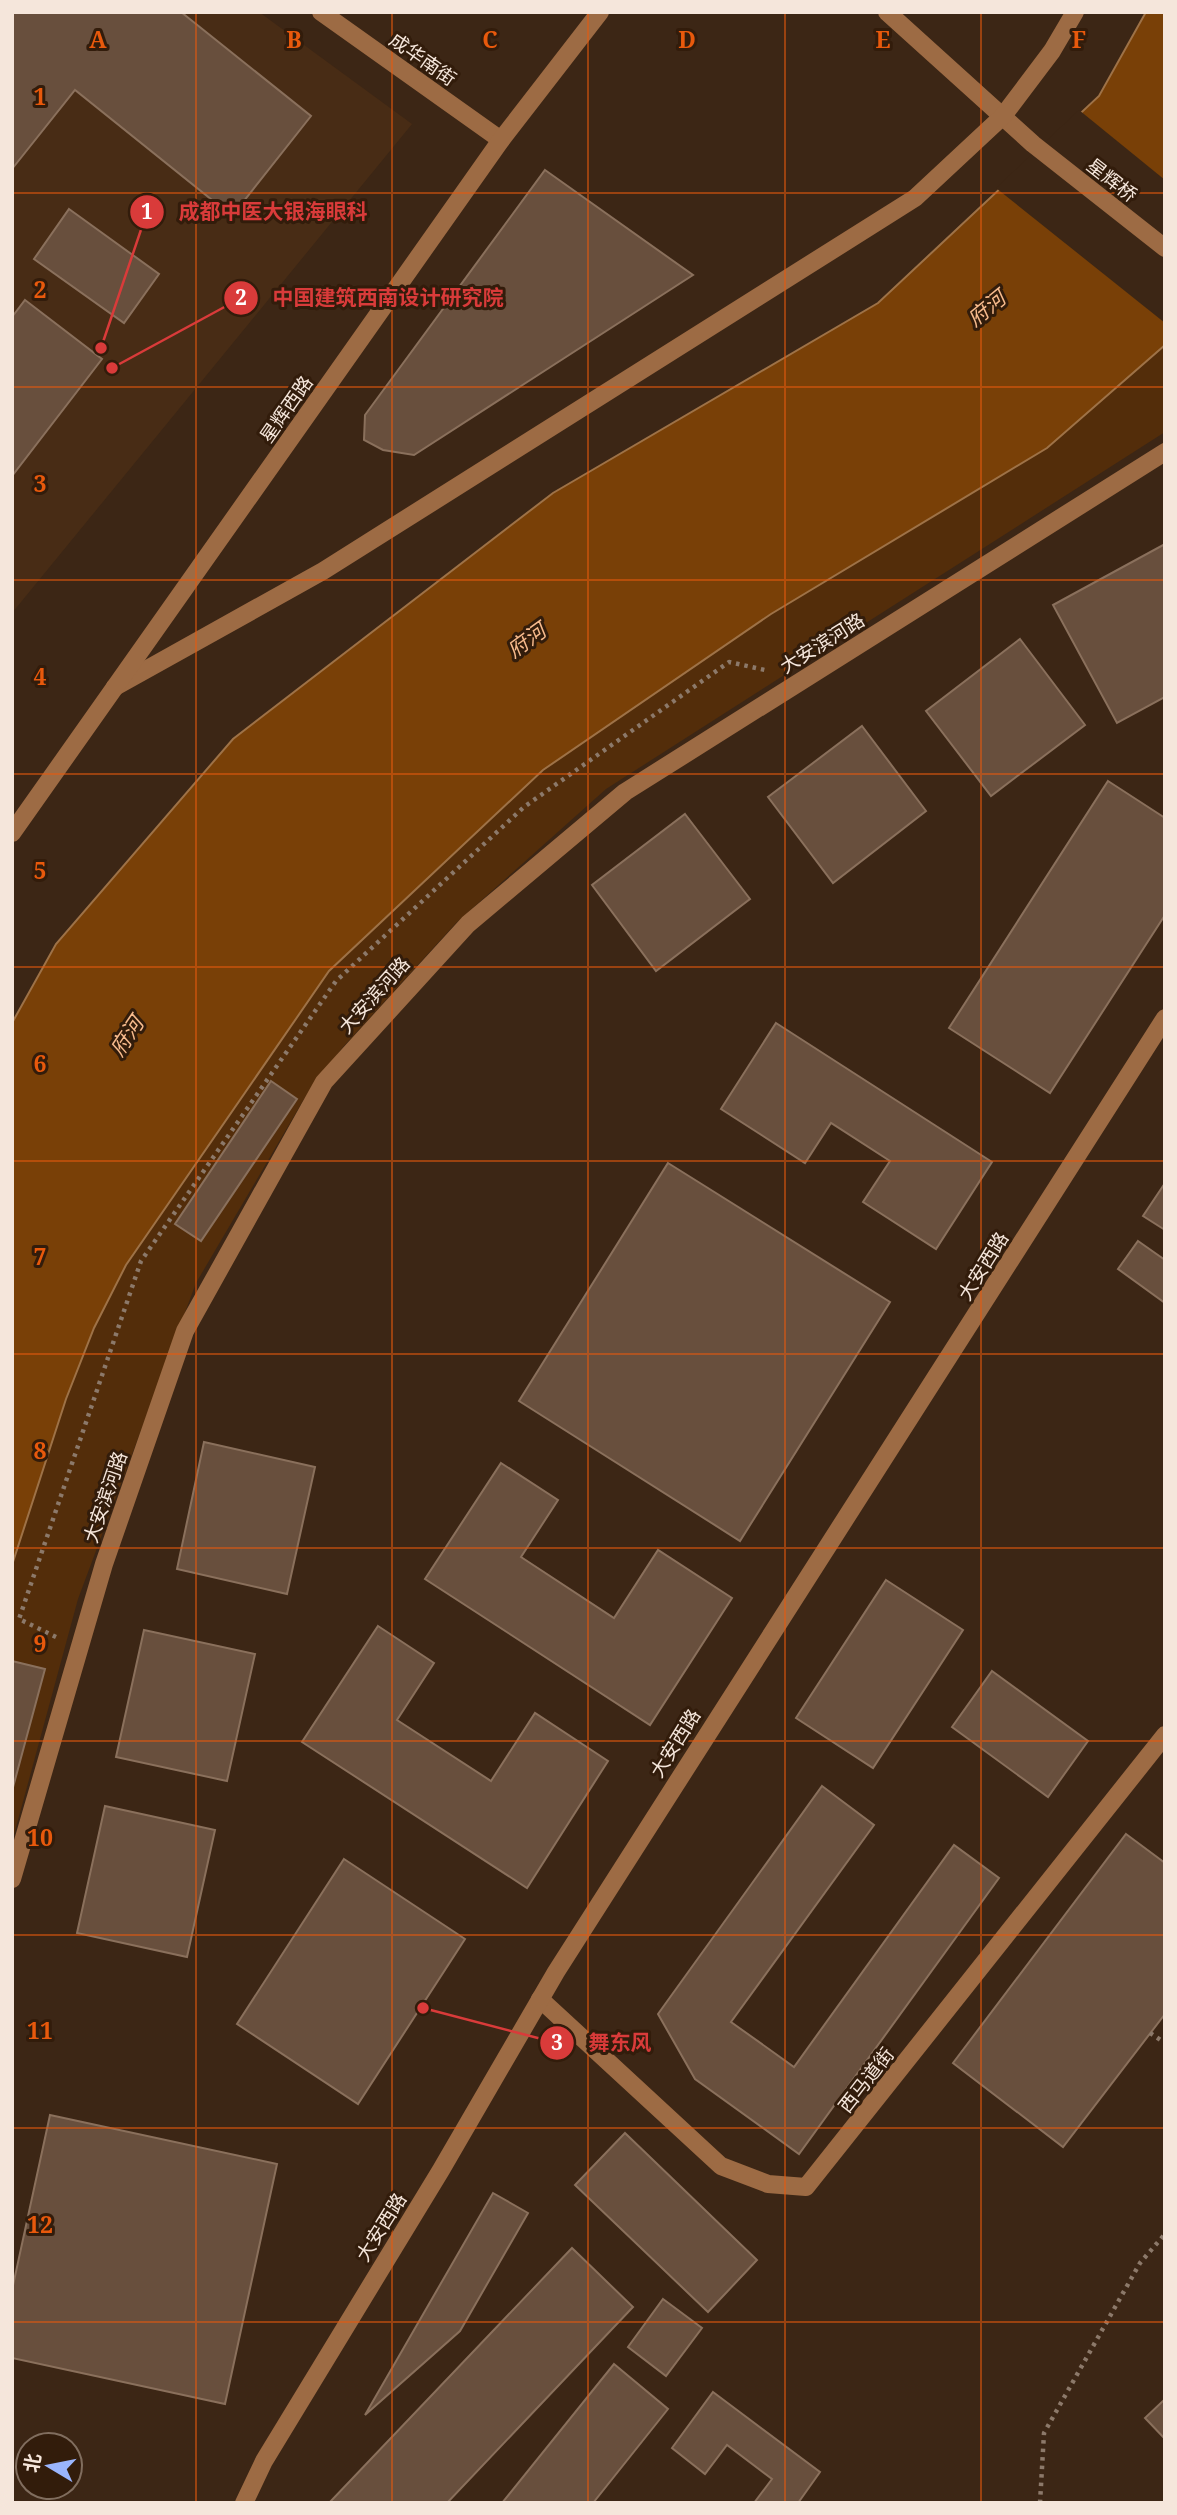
<svg xmlns="http://www.w3.org/2000/svg" width="1177" height="2515" font-family="'Noto Serif','Noto Sans SC',serif">
  <style>
    .built { fill: #482c15 }
    .green { fill: #532d0a }
    .water { fill: #794007; stroke: #9e7247; stroke-width: 2 }
    .pier { fill: #3c2615 }
    .building { fill: #684f3d; stroke: #8a705c; stroke-width: 2 }
    .lines { fill: none; stroke-linecap: round; stroke-linejoin: round }
    .path { stroke: #8c796a; stroke-width: 4.5; stroke-dasharray: 3.5 5; stroke-linecap: butt }
    .minor { stroke: #9d6b44; stroke-width: 18 }
    .grid { fill: none; stroke: #e8590c; stroke-width: 2; stroke-opacity: 0.55 }
    .labels { text-anchor: middle; dominant-baseline: central; stroke-width: 6; stroke-linejoin: round; paint-order: stroke }
    .street-label { font-size: 19px; fill: #f5e6db; stroke: #321c0b }
    .water-label { font-size: 21px; font-style: italic; fill: #f7ba8c; stroke: #321c0b }
    .grid-label { font-size: 23px; text-anchor: middle; font-weight: bold; fill: #e8590c; stroke: #321c0b; stroke-width: 6; stroke-linejoin: round; paint-order: stroke }
    .leader { fill: none; stroke: #d93b3a; stroke-width: 2.5 }
    .callout-dot { fill: #d93b3a; stroke: #321c0b; stroke-width: 2.5 }
    .mark-label { font-size: 21px; text-anchor: middle; font-weight: bold; fill: #fff }
    .callout-label { font-size: 21px; text-anchor: middle; font-weight: bold; fill: #d93b3a; stroke: #321c0b; stroke-width: 6; stroke-linejoin: round; paint-order: stroke }
  </style>
  <rect width="100%" height="100%" fill="#3c2615"/>
  <!-- built -->
  <path class="built" d="M12,12H259L412,124L12,613Z"/>
  <!-- green -->
  <path class="green" d="M1165,345V432L606,789L456,923L343,1047L304,1099L196,1283L78,1599L12,1842V1565L66,1399L94,1328L126,1265L329,971L543,770L771,614L1047,448Z"/>
  <!-- water -->
  <path class="water" d="M1146,12H1165V345L1047,448L771,614L543,770L329,971L126,1265L94,1328L66,1399L12,1565V1023L56,944L233,739L553,493L878,303L1099,96Z"/>
  <!-- pier -->
  <path class="pier" d="M1079,110L1165,180V323L996,188Z"/>
  <!-- building -->
  <g class="building">
    <path d="M12,12H181L311,116L232,216L75,90L12,169Z"/>
    <path d="M545,170L693,275L414,455L383,450L364,440L365,415Z"/>
    <path d="M69,209L159,274L124,323L34,259Z"/>
    <path d="M25,300L102,359L12,476V317Z"/>
    <path d="M1165,544V697L1117,723L1053,605Z"/>
    <path d="M1020,639L1085,725L991,796L926,711Z"/>
    <path d="M862,726L926,811L833,883L768,797Z"/>
    <path d="M1108,781L1165,818V915L1050,1093L949,1028Z"/>
    <path d="M685,814L750,899L656,971L592,885Z"/>
    <path d="M776,1023L992,1162L936,1249L863,1202L890,1161L831,1123L805,1163L721,1109Z"/>
    <path d="M271,1081L297,1099L201,1241L175,1224Z"/>
    <path d="M668,1163L890,1302L740,1541L519,1401Z"/>
    <path d="M1165,1183V1230L1143,1216Z"/>
    <path d="M1138,1241L1165,1260V1303L1118,1269Z"/>
    <path d="M204,1442L315,1467L287,1594L177,1569Z"/>
    <path d="M501,1463L558,1500L521,1557L614,1618L658,1550L732,1598L650,1725L425,1579Z"/>
    <path d="M886,1580L963,1630L873,1768L796,1718Z"/>
    <path d="M378,1626L434,1663L397,1720L491,1781L535,1713L608,1761L527,1888L302,1742Z"/>
    <path d="M144,1630L255,1654L227,1781L116,1757Z"/>
    <path d="M12,1661L45,1669L12,1791Z"/>
    <path d="M992,1671L1088,1741L1048,1797L952,1727Z"/>
    <path d="M822,1786L874,1825L731,2022L794,2067L954,1845L999,1878L799,2154L695,2079L658,2014Z"/>
    <path d="M105,1806L215,1830L187,1957L77,1933Z"/>
    <path d="M1126,1834L1165,1863V2014L1063,2147L953,2063Z"/>
    <path d="M344,1859L465,1939L358,2104L237,2024Z"/>
    <path d="M50,2115L277,2164L225,2404L12,2358V2290Z"/>
    <path d="M625,2133L757,2260L708,2312L575,2185Z"/>
    <path d="M493,2193L528,2213L460,2331L365,2415Z"/>
    <path d="M572,2248L633,2307L447,2503H329Z"/>
    <path d="M663,2299L702,2328L666,2376L628,2347Z"/>
    <path d="M614,2364L668,2409L593,2503H502Z"/>
    <path d="M713,2392L820,2472L798,2503H754L772,2479L727,2445L705,2474L672,2448Z"/>
    <path d="M1165,2399V2439L1145,2418Z"/>
  </g>
  <g class="lines">
    <!-- path -->
    <g class="path">
      <path d="M56,1637L19,1619L141,1261L336,981L524,807L729,662L765,670"/>
      <path d="M1150,2033L1165,2043"/>
      <path d="M1040,2503L1044,2433L1140,2263L1165,2234"/>
    </g>
    <!-- minor -->
    <g class="minor">
      <path d="M321,12L501,140"/>
      <path d="M887,12L1033,144L1165,248"/>
      <path d="M115,687L323,571L915,198L1003,116L1052,51L1075,12"/>
      <path d="M12,833L501,140L600,12"/>
      <path d="M12,1879L104,1564L185,1331L324,1082L468,924L625,792L1165,452"/>
      <path d="M540,1999L721,2166L768,2184L806,2187L1165,1735"/>
      <path d="M244,2503L264,2461L441,2170L556,1972L1165,1018"/>
    </g>
  </g>
  <!-- grid -->
  <path class="grid" d="M196,12V2503M392,12V2503M588,12V2503M785,12V2503M981,12V2503M12,193H1165M12,387H1165M12,580H1165M12,774H1165M12,967H1165M12,1161H1165M12,1354H1165M12,1548H1165M12,1741H1165M12,1935H1165M12,2128H1165M12,2322H1165"/>
  <g class="labels">
    <!-- street labels -->
    <g class="street-label">
      <text transform="translate(423 59) rotate(35)">成华南街</text>
      <text transform="translate(1112 180) rotate(38)">星辉桥</text>
      <text transform="translate(286 409) rotate(-55)">星辉西路</text>
      <text transform="translate(822 643) rotate(-32)">大安滨河路</text>
      <text transform="translate(374 995) rotate(-48)">大安滨河路</text>
      <text transform="translate(983 1266) rotate(-58)">大安西路</text>
      <text transform="translate(105 1497) rotate(-71)">大安滨河路</text>
      <text transform="translate(675 1743) rotate(-58)">大安西路</text>
      <text transform="translate(866 2080) rotate(-52)">西马道街</text>
      <text transform="translate(381 2227) rotate(-58)">大安西路</text>
    </g>
    <!-- water labels -->
    <g class="water-label">
      <text transform="translate(986 308) rotate(-39)">府河</text>
      <text transform="translate(526 640) rotate(-36)">府河</text>
      <text transform="translate(126 1036) rotate(-56)">府河</text>
    </g>
  </g>
  <g class="grid-label">
    <text x="98" y="48">A</text>
    <text x="294" y="48">B</text>
    <text x="490" y="48">C</text>
    <text x="687" y="48">D</text>
    <text x="883" y="48">E</text>
    <text x="1079" y="48">F</text>
    <text x="40" y="105">1</text>
    <text x="40" y="298">2</text>
    <text x="40" y="492">3</text>
    <text x="40" y="685">4</text>
    <text x="40" y="879">5</text>
    <text x="40" y="1072">6</text>
    <text x="40" y="1265">7</text>
    <text x="40" y="1459">8</text>
    <text x="40" y="1652">9</text>
    <text x="40" y="1846">10</text>
    <text x="40" y="2039">11</text>
    <text x="40" y="2233">12</text>
  </g>
  <!-- callouts -->
  <path class="leader" d="M101 348L147 212M112 368L241 298M423 2008L557 2043"/>
  <g class="callout-dot">
    <circle cx="101" cy="348" r="7"/>
    <circle cx="112" cy="368" r="7"/>
    <circle cx="423" cy="2008" r="7"/>
    <circle cx="147" cy="212" r="18"/>
    <circle cx="241" cy="298" r="18"/>
    <circle cx="557" cy="2043" r="18"/>
  </g>
  <g class="mark-label">
    <text x="147" y="219">1</text>
    <text x="241" y="305">2</text>
    <text x="557" y="2050">3</text>
  </g>
  <g class="callout-label">
    <text x="273" y="219">成都中医大银海眼科</text>
    <text x="388" y="305">中国建筑西南设计研究院</text>
    <text x="620" y="2050">舞东风</text>
  </g>
  <!-- border -->
  <rect width="1177" height="2515" fill="none" stroke="#f5e6db" stroke-width="28"/>
  <!-- north arrow -->
  <g transform="translate(49 2466) rotate(280)"><circle r="33" fill="#321c0b" stroke="#806d5e" stroke-width="2"/>
  <path d="M0-5L12 26L0 18L-12 26Z" fill="#9ab5fd"/>
  <text y="-10" font-size="19" font-weight="bold" text-anchor="middle" fill="#f5e6db">北</text>
  </g>
</svg>
